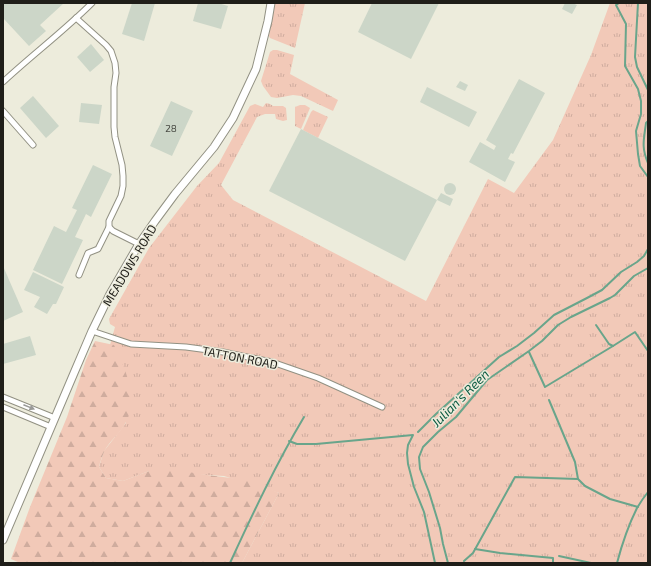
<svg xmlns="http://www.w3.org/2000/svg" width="651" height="566" font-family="'Exo 2',sans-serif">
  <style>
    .grass { fill: url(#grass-tufts) }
    .forest { fill: url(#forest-firs) }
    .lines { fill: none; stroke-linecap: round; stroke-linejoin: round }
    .stream { stroke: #69a58b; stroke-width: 2 }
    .building { fill: #ccd6c8 }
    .street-casing { stroke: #929183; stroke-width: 7 }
    .secondary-casing { stroke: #929183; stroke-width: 9 }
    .street { stroke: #fff; stroke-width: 5 }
    .secondary { stroke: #fff; stroke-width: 7 }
    .oneway { fill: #9a9a98 }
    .labels { text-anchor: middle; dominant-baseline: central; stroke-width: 3; stroke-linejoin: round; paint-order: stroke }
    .number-label { font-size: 10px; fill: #4a4c45 }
    .street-label { font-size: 12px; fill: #1f1e19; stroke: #edecdc }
    .water-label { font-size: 13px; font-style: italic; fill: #0d5b42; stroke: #edecdc }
  </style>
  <defs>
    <pattern id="grass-tufts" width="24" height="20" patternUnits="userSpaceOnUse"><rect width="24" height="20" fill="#f2c9b8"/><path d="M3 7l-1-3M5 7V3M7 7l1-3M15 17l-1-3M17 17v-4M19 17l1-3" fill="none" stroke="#cfac9e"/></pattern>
    <pattern id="forest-firs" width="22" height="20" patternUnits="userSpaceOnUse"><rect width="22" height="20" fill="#f2c9b8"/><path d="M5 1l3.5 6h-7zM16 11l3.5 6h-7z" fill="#cfac9e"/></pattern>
  </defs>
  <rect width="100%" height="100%" fill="#edecdc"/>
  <!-- grass -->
  <g class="grass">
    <path d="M273,3H305L295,48L270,38L269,36Z"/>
    <path d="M610,3H648V563H242L279,493L224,476L207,475L149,471L123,481L106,478L99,467L104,451L126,423L114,346L110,345L115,327L110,324L109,319L149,248L197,186L219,163L250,106L255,104L263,107L266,103L270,104L273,106H283L286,108L287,120L283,121L276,119L275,114H265L257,117L221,185L233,200L426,301L488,179L514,193L553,140L591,55Z"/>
    <path d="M273,50H277L294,55L290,74L338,100L333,111L301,96L293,95L277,98L271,97L263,86L261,81L270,52Z"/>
    <path d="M300,105H305L310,108L301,129L295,126V107Z"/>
    <path d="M313,110L328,117L318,138L303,130L311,112Z"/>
  </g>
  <!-- forest -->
  <path class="forest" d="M95,341L114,345C125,368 139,398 126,422C121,433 109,441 104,452C102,457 100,462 99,467L106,478L123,481L149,471L163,468L207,475L247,480L279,493L242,563H20L11,559L30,507L67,417L86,360Z"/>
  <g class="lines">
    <!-- stream -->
    <g class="stream">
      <path d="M619,3L616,5L626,24L625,66L638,89L641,101V114L636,131L638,154L640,166L648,177"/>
      <path d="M638,3L635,57L637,67L648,90"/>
      <path d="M648,121L646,123C644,139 641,147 648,163"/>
      <path d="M596,325L609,344L613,346L635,332L648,351"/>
      <path d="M529,352L545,387L613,346"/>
      <path d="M549,400L575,462L578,479L585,486L610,499L638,507"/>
      <path d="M418,432L436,414L499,357L517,346L534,333L554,315L587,298L602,290L621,272L637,262L644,256L648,249"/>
      <path d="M289,441L297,444H316L413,435L408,445L407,453L408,464L414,487L424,512L435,563"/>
      <path d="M475,549L500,553L553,558V563"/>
      <path d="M559,556L591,563"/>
      <path d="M464,561L473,553L515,477L578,479"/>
      <path d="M230,563C253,513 276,464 304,417"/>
      <path d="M448,563L443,544L440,528L429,492L420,469L419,457L423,447L438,432L456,417L487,380L529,351L542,341L558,325L571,317L610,298L615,295L634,276L648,268"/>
      <path d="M617,563C622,544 628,526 637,508C640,503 644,497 648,492"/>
    </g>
  </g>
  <!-- building -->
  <g class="building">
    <path d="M3,3H64L40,25L46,31L29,46L3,18Z"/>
    <path d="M132,3H155L144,41L122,34Z"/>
    <path d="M198,3H218L228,6L221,29L193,21Z"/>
    <path d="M372,3H439L411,59L358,32Z"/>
    <path d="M565,3H572L577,5L572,14L562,9Z"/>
    <path d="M91,44L104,60L90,72L77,57Z"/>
    <path d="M519,79L545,93L513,154L511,153L508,159L515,162L505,182L469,162L480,142L494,150L496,146L486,140Z"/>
    <path d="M460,81L468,85L465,91L456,87Z"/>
    <path d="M427,87L477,112L469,127L420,102Z"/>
    <path d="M33,96L59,126L46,138L20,108Z"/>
    <path d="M171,101L193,111L172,156L150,146Z"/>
    <path d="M81,103L102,105L99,124L79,122Z"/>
    <path d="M301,129L437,200L405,261L269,191Z"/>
    <path d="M93,165L112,174L91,217L86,214L75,237L83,240L62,284L33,270L54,226L66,232L77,210L72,208Z"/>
    <circle cx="450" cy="189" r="6"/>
    <path d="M441,193L453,199L450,206L437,200Z"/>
    <path d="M3,266L23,312L3,321Z"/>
    <path d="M33,272L64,287L56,304H53L47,314L34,307L40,297L24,290Z"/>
    <path d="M30,336L36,355L3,364V344Z"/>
  </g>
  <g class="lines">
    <!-- street casing -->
    <g class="street-casing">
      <g id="street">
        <path d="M76,18L106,45L111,51L115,63L116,73L114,87V127L115,137L122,165L123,176V186L121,196L109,221V227L113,231L139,244"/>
        <path d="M3,82C32,55 64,31 92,3"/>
        <path d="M3,111L33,145"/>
        <path d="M79,275L88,253L98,249L109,227"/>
        <path d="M92,331L131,344L186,347L223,352L272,362L318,378L382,407"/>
        <path d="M3,397L55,418"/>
        <path d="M3,407L51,427"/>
      </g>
    </g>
    <!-- secondary casing -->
    <g class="secondary-casing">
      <path id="secondary" d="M3,540L74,373L92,331L110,294L139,244L155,221L175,194L214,147L233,118L256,69L268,21L271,3"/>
    </g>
    <!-- street -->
    <use href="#street" class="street"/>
    <!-- secondary -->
    <use href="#secondary" class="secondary"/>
  </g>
  <!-- one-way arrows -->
  <defs><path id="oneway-solid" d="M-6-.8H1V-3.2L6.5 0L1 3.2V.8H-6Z"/></defs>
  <use class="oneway" href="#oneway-solid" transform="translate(29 407) rotate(22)"/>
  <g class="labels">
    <!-- number labels -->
    <g class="number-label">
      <text x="171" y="128">28</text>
    </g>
    <!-- street labels -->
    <g class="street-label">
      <text transform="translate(129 265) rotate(-59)">MEADOWS ROAD</text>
      <text transform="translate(240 357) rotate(11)">TATTON ROAD</text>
    </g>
    <!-- water labels -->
    <g class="water-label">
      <text transform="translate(460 398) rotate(-45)">Julian's Reen</text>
    </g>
  </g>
  <!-- border -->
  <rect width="651" height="566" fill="none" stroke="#1f1e19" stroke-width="8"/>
</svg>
